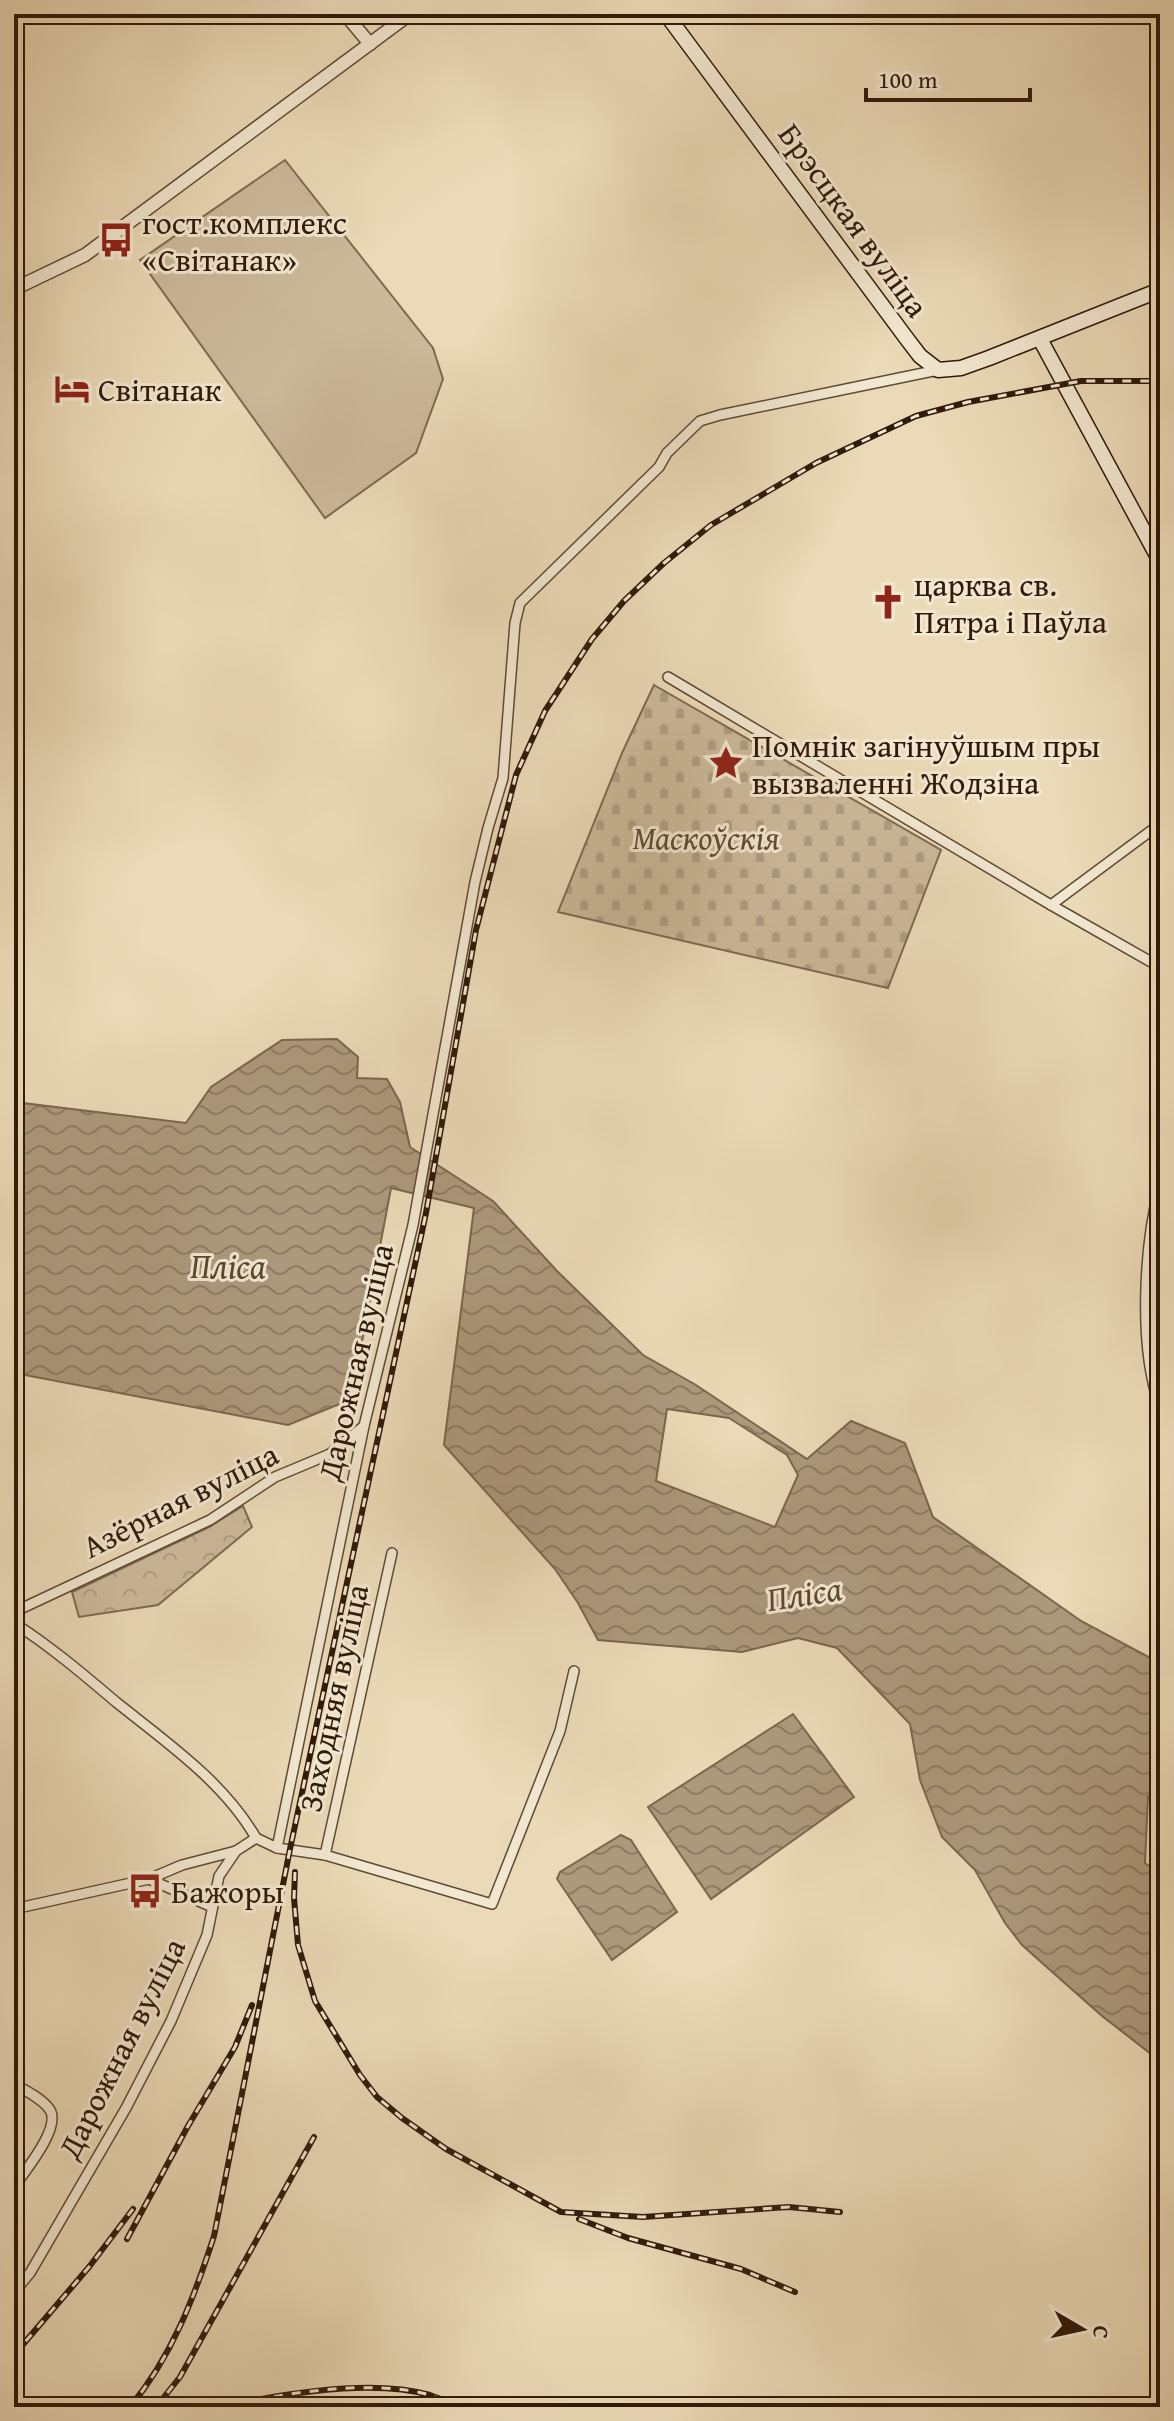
<svg xmlns="http://www.w3.org/2000/svg" width="1174" height="2421" font-family="'Gentium Book Plus',serif">
  <style>
    .forest { fill: url(#forest-crowns); stroke: #7e6a52; stroke-width: 2 }
    .cemetery { fill: url(#cemetery-stones); stroke: #7e6a52; stroke-width: 2 }
    .park { fill: #cbb99a; stroke: #7e6a52; stroke-width: 2 }
    .water { fill: url(#water-waves); stroke: #7b664e; stroke-width: 2; fill-rule: evenodd }
    .lines { fill: none; stroke-linecap: round; stroke-linejoin: round }
    .minor-casing { stroke: #604a35; stroke-width: 12 }
    .tertiary-casing { stroke: #604a35; stroke-width: 15 }
    .secondary-casing { stroke: #311a0a; stroke-width: 17 }
    .minor { stroke: #f2e7d0; stroke-width: 9 }
    .tertiary { stroke: #f2e7d0; stroke-width: 12 }
    .secondary { stroke: #f2e7d0; stroke-width: 14 }
    .rail-casing { stroke: #311a0a; stroke-width: 6 }
    .rail { stroke: #f2e7d0; stroke-width: 3; stroke-dasharray: 9; stroke-linecap: butt }
    .labels { text-anchor: middle; dominant-baseline: central; stroke-width: 6; stroke-linejoin: round; paint-order: stroke }
    .street-label { font-size: 32px; fill: #311a0a; stroke: #f2e7d0 }
    .poi-label { font-size: 32px; fill: #311a0a; stroke: #f2e7d0; text-anchor: start }
    .park-label { font-size: 32px; font-style: italic; fill: #5f4a35; stroke: #f2e7d0 }
    .water-label { font-size: 34px; font-style: italic; fill: #5c4632; stroke: #f2e7d0 }
  </style>
  <defs>
    <pattern id="forest-crowns" width="20" height="18" patternUnits="userSpaceOnUse" patternTransform="scale(2)"><rect width="20" height="18" fill="#cbb99a"/><path d="M2 6a3 3 0 1 1 6 0M12 15a3 3 0 1 1 6 0" fill="none" stroke="#af9e83"/></pattern>
    <pattern id="cemetery-stones" width="16" height="16" patternUnits="userSpaceOnUse" patternTransform="scale(2)"><rect width="16" height="16" fill="#cbb99a"/><path d="M2 7V4a2 2 0 0 1 4 0v3zM10 15v-3a2 2 0 0 1 4 0v3z" fill="#af9e83"/></pattern>
    <pattern id="water-waves" width="16" height="10" patternUnits="userSpaceOnUse" patternTransform="scale(2)"><rect width="16" height="10" fill="#ac997c"/><path d="M0 5q4-4 8 0t8 0" fill="none" stroke="#8d7c64"/></pattern>
  </defs>
  <rect width="100%" height="100%" fill="#ebdab7"/>
  <filter id="stains"><feTurbulence type="fractalNoise" baseFrequency=".0025" numOctaves="4"/><feColorMatrix values="0 0 0 0 .2 0 0 0 0 .09 0 0 0 0 .02 0 0 0 .5 -.17"/></filter>
  <radialGradient id="worn" r=".72"><stop offset=".6" stop-color="#630" stop-opacity="0"/><stop offset="1" stop-color="#630" stop-opacity=".3"/></radialGradient>
  <!-- forest -->
  <path class="forest" d="M243,1506L252,1527L158,1605L79,1617L72,1592L209,1527Z"/>
  <!-- cemetery -->
  <path class="cemetery" d="M654,685L941,850L888,988L558,912L622,753Z"/>
  <!-- park -->
  <path class="park" d="M285,160L433,348L443,379L416,453L325,518L140,260Z"/>
  <!-- water -->
  <g class="water">
    <path d="M337,1039L358,1057L357,1078L387,1079L400,1102L410,1147L493,1201L557,1271L643,1355L696,1385L807,1459L851,1421L905,1443L933,1517L1081,1621L1160,1663V1797L1148,1796L1145,1863L1160,1874V2061L1102,2016L1050,1970L1022,1945L1005,1923L975,1870L942,1837L920,1780L910,1724L837,1648L798,1638L742,1652L598,1640L578,1603L555,1569L444,1445L474,1208L391,1188L358,1363L347,1401L288,1425L14,1373V1102L186,1123L211,1087L282,1040ZM667,1409L729,1418L787,1455L798,1475L775,1527L656,1481Z"/>
    <path d="M793,1714L854,1797L711,1899L648,1807Z"/>
    <path d="M621,1835L631,1840L677,1912L612,1960L557,1879L560,1872Z"/>
  </g>
  <g class="lines">
    <!-- minor casing -->
    <g class="minor-casing">
      <g id="minor">
        <path d="M668,677L1051,905L1160,967"/>
        <path d="M1051,905L1160,824"/>
        <path d="M1160,1184C1144,1246 1138,1346 1160,1407"/>
        <path d="M14,1612L210,1520L275,1477L330,1454L364,1426"/>
        <path d="M14,1623C50,1646 83,1674 116,1702C166,1742 224,1782 256,1838"/>
        <path d="M277,1848L325,1855L492,1904L560,1731L574,1671"/>
        <path d="M325,1855L392,1553"/>
        <path d="M149,1879L212,1907"/>
        <path d="M14,1909L149,1879L182,1865L236,1851"/>
        <path d="M14,2084C25,2090 43,2099 50,2110C61,2128 25,2171 14,2187"/>
        <path d="M14,2292L30,2273L126,2108L171,2021L207,1935L219,1876L236,1851L256,1838L277,1848L364,1426L413,1225L475,882L488,828L503,778L515,623L520,603L659,467L667,453L700,421L720,415L938,370"/>
      </g>
    </g>
    <!-- tertiary casing -->
    <g class="tertiary-casing">
      <g id="tertiary">
        <path d="M345,14L370,44"/>
        <path d="M14,289L85,255L410,14"/>
      </g>
    </g>
    <!-- secondary casing -->
    <g class="secondary-casing">
      <g id="secondary">
        <path d="M666,14L907,339L920,356L938,370L961,368L989,358L1160,290"/>
        <path d="M1040,339L1160,561"/>
      </g>
    </g>
    <!-- minor -->
    <use href="#minor" class="minor"/>
    <!-- tertiary -->
    <use href="#tertiary" class="tertiary"/>
    <!-- secondary -->
    <use href="#secondary" class="secondary"/>
    <!-- rail casing -->
    <g class="rail-casing">
      <g id="rail">
        <path d="M295,1872L294,1898L298,1945L315,2001L360,2075L377,2097L402,2118L446,2149L561,2212L643,2217L789,2207L840,2212"/>
        <path d="M579,2219L628,2238L741,2269L795,2292"/>
        <path d="M127,2239L188,2126L235,2047L252,2005"/>
        <path d="M14,2355L89,2267L133,2209"/>
        <path d="M130,2407C172,2356 194,2298 214,2236L290,1849L426,1213L476,930L516,775L545,711L592,639L624,601L664,563L711,525L816,463L916,416L968,402L1081,381H1160"/>
        <path d="M156,2407L180,2377L314,2137"/>
        <path d="M221,2407C280,2394 371,2378 430,2395C439,2398 449,2403 458,2407"/>
      </g>
    </g>
    <!-- rail -->
    <use href="#rail" class="rail"/>
  </g>
  <!-- icons -->
  <defs>
    <g id="bus-bare" transform="scale(2.76)"><path d="M-5-6H5V4H4V6H2V4H-2V6H-4V4H-5ZM-3.5-4V0h7V-4ZM-3.5 1.2v1.5H-2V1.2ZM2 1.2v1.5H3.5V1.2Z" fill="#8f2418" stroke="#f2e7d0" stroke-width="2.5" paint-order="stroke"/></g>
    <g id="hotel-bare" transform="scale(2.76)"><path d="M-6-4.5h1.5V1H6V5H4.5V3h-9V5H-6ZM-4 0a1.8 1.8 0 1 1 3.6 0ZM.5 0V-2.5h3Q6-2.5 6 0Z" fill="#8f2418" stroke="#f2e7d0" stroke-width="2.5" paint-order="stroke"/></g>
    <g id="church-bare" transform="scale(2.76)"><path d="M-1.2-6h2.4v3.5h3.3v2.4h-3.3V6h-2.4V-.1h-3.3v-2.4h3.3Z" fill="#8f2418" stroke="#f2e7d0" stroke-width="2.5" paint-order="stroke"/></g>
    <g id="sight-bare" transform="scale(2.76)"><path d="M0-6L1.8-2.2L6-1.7L2.9 1.2L3.7 5.4L0 3.3L-3.7 5.4L-2.9 1.2L-6-1.7L-1.8-2.2Z" fill="#8f2418" stroke="#f2e7d0" stroke-width="2.5" paint-order="stroke"/></g>
  </defs>
  <g fill-rule="evenodd">
    <use href="#bus-bare" x="116" y="240"/>
    <use href="#hotel-bare" x="72" y="389"/>
    <use href="#church-bare" x="888" y="602"/>
    <use href="#sight-bare" x="726" y="763"/>
    <use href="#bus-bare" x="145" y="1891"/>
  </g>
  <g class="labels">
    <!-- street labels -->
    <g class="street-label">
      <text transform="translate(854 220) rotate(54)">Брэсцкая вуліца</text>
      <text transform="translate(355 1362) rotate(-77)">Дарожная вуліца</text>
      <text transform="translate(180 1500) rotate(-27)">Азёрная вуліца</text>
      <text transform="translate(333 1698) rotate(-78)">Заходняя вуліца</text>
      <text transform="translate(121 2048) rotate(-63)">Дарожная вуліца</text>
    </g>
    <!-- poi labels -->
    <g class="poi-label">
      <text x="142" y="222">гост.комплекс<tspan x="142" dy="37">«Світанак»</tspan></text>
      <text x="98" y="389">Світанак</text>
      <text x="914" y="584">царква св.<tspan x="914" dy="37">Пятра і Паўла</tspan></text>
      <text x="752" y="745">Помнік загінуўшым пры<tspan x="752" dy="37">вызваленні Жодзіна</tspan></text>
      <text x="171" y="1891">Бажоры</text>
    </g>
    <!-- park labels -->
    <g class="park-label">
      <text x="706" y="837">Маскоўскія</text>
    </g>
    <!-- water labels -->
    <g class="water-label">
      <text x="228" y="1265">Пліса</text>
      <text transform="translate(804 1593) rotate(-9)">Пліса</text>
    </g>
  </g>
  <!-- margin -->
  <rect width="1174" height="2421" fill="none" stroke="#ebdab7" stroke-width="48"/>
  <rect x="16" y="16" width="1142" height="2389" fill="none" stroke="#311a0a" stroke-width="4"/>
  <rect x="24" y="24" width="1126" height="2373" fill="none" stroke="#311a0a" stroke-width="2"/>
  <!-- north arrow -->
  <g transform="translate(1082 2329) rotate(99)" stroke="#f2e7d0" stroke-width="6" paint-order="stroke">
  <path d="M0-6L14 30L0 20L-14 30Z" fill="#311a0a"/>
  <text y="-12" font-size="22" font-weight="bold" text-anchor="middle" fill="#311a0a">С</text>
  </g>
  <!-- scale -->
  <path d="M866 88v12h164v-12" fill="none" stroke="#311a0a" stroke-width="4"/>
  <text x="878" y="88" font-size="24" fill="#311a0a" stroke="#f2e7d0" stroke-width="6" paint-order="stroke">100 m</text>
  <rect width="100%" height="100%" filter="url(#stains)"/>
  <rect width="100%" height="100%" fill="url(#worn)"/>
</svg>
